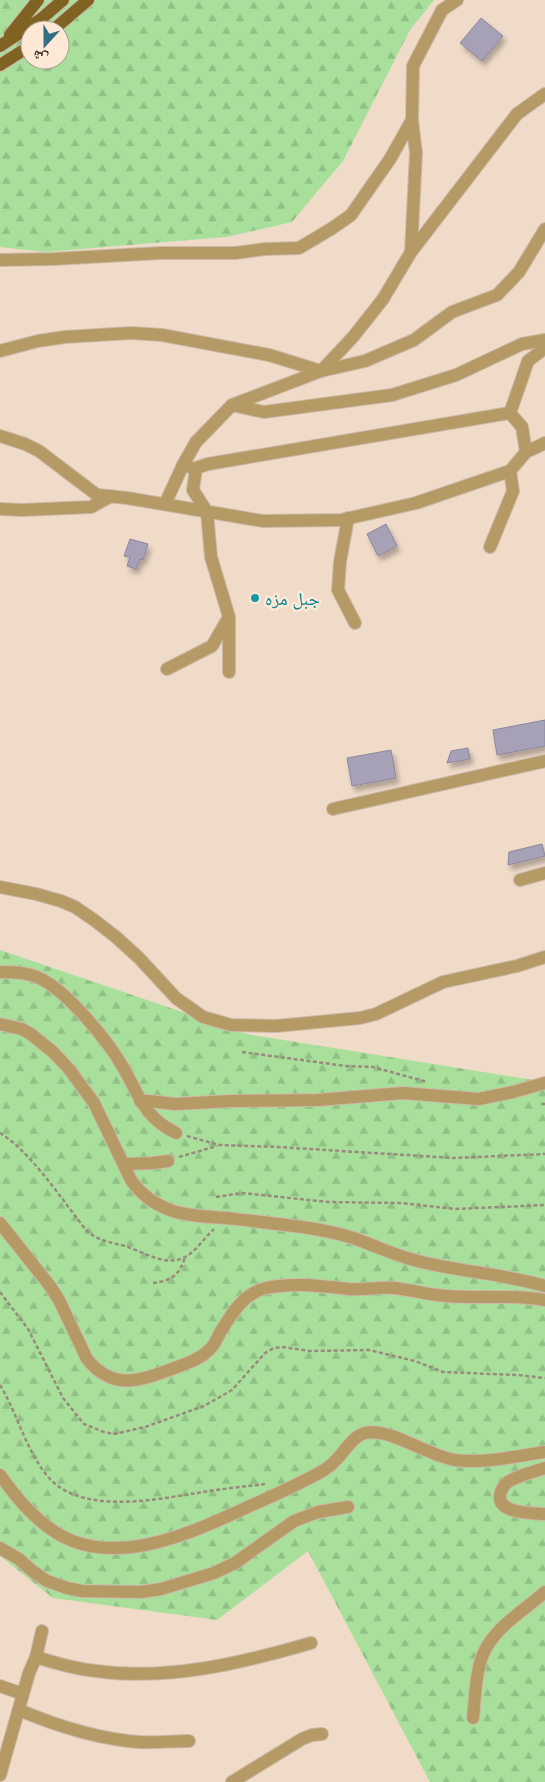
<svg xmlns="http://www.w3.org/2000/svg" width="545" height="1782" font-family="'Open Sans','Noto Naskh Arabic',sans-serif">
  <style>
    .forest { fill: url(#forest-firs); fill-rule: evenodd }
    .building { fill: #a7a1b8; stroke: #8c869c; filter: url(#shadow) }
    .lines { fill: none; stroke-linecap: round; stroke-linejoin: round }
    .minor-casing { stroke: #cbb9a9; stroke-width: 14 }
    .major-casing { stroke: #cbb9a9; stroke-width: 14 }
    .path { stroke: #998a7d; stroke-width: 2.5; stroke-dasharray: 4 2.5; stroke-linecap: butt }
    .minor { stroke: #b59a65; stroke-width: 12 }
    .major { stroke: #806223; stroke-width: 12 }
    .culture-dot { fill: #0f9aa8; stroke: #fee8d6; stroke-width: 2 }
    .labels { text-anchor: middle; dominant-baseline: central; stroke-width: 5; stroke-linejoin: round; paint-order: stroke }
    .culture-label { font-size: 18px; fill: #0d838f; stroke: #fee8d6; text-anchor: start }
  </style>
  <defs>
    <pattern id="forest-firs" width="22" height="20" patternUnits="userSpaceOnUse" patternTransform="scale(1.25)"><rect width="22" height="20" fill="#a8e09b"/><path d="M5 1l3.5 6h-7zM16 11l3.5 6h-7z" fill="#91c086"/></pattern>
    <filter id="shadow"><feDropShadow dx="3" dy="5" stdDeviation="2.5" flood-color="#0004"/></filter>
  </defs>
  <rect width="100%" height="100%" fill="#f0dbc9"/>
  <!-- forest -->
  <g class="forest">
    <path d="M0,0H434L410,30L343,161L292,222L226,237L45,252L0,247ZM30,30H60V60H30Z"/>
    <path d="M0,950L247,1034L545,1082V1782H430L308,1551L217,1620L53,1598L0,1556Z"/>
  </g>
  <!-- building -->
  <g class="building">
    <path d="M481,18L503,36L482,61L460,43Z"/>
    <path d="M386,524L397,546L378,556L367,534Z"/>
    <path d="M130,539L148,544L143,560L140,559L136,569L127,566L130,557L124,556Z"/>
    <path d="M545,720V746L497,755L493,730Z"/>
    <path d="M468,748L470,759L447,763L451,751Z"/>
    <path d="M391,750L396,778L352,786L347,758Z"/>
    <path d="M542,844L545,856L508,865L509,852Z"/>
  </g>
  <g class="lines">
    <!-- minor casing -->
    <g class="minor-casing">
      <g id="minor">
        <path d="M411,252L517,114L545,94"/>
        <path d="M0,260L53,259L161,253H235L265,249L299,248L331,229L351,215L390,159L412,120L413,66L442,10L457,0"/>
        <path d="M0,351L38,341L65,337L131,333L162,335L269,355L321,371L353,337L383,299L411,252L416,153L412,120"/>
        <path d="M232,405L264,412L392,395L456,375L522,344L545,340"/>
        <path d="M510,413L528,361L545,348"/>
        <path d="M0,436L25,444L39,451L97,495L127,498L263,521L341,520L416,503L510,471L526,452L522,427L510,413L208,464L196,468L193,490L207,512L211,557L229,617L212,646L167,669"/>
        <path d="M526,452L545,443"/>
        <path d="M183,465L196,442L232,405L321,371L365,361L414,340L452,312L497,295L519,272L545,229"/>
        <path d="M165,504L183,465L190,467"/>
        <path d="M0,509L22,510L91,507L111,496"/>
        <path d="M348,518L340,562L338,590L355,623"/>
        <path d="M490,547L513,491L510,471"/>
        <path d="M229,619V672"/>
        <path d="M333,809L545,761"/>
        <path d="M520,880L545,873"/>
        <path d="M0,887L36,894L61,901L75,907L94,920L116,937L139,958L176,998L203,1017L231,1025L276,1026L360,1018L376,1014L443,982L517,966L545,957"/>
        <path d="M0,972C11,972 24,972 34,976C63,985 109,1042 124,1069C140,1097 144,1117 176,1133"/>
        <path d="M0,1024L22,1029L32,1035L53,1052L69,1069L94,1103L131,1180C142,1196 155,1205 173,1211C190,1216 208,1217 226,1218C253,1221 281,1224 309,1228C327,1231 347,1235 364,1242C383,1249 402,1258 422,1262C463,1272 504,1274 545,1286"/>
        <path d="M140,1101H149L175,1104L231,1101L318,1100L403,1093L479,1099L513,1092L545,1083"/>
        <path d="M125,1164L153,1163L168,1161"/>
        <path d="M0,1223L50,1286L59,1300L87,1359C113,1391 139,1381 172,1369C185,1364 199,1360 209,1350C215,1345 217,1338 221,1331C232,1313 244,1293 266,1288C294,1282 321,1286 349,1289C364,1290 379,1287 394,1288C412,1290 429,1295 447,1296C480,1299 512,1294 545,1300"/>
        <path d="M545,1468C534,1472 518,1475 508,1482C504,1485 501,1490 500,1495C497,1514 533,1513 545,1514"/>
        <path d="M0,1475C16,1497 32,1517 55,1532C111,1568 185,1536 239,1511C267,1498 297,1486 324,1470C341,1461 349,1437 365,1433C389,1427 428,1456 455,1460C486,1464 515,1456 545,1452"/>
        <path d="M0,1548L19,1559L31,1570L47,1581L67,1588L82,1591L141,1592L161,1589L214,1573L235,1563L294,1521L318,1512L348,1507"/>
        <path d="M36,1657C55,1663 76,1669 96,1671C168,1681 242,1663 311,1643"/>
        <path d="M0,1686L23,1694"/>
        <path d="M19,1710C57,1726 98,1739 139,1742C155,1743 173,1741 189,1741"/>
        <path d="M473,1718C475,1700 475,1681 480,1663C488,1631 521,1613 545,1592"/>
        <path d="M0,1775L29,1673L36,1657L42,1631"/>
        <path d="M232,1782L302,1739L312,1735L322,1734"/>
      </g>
    </g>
    <!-- major casing -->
    <g class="major-casing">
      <g id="major">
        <path d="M53,30L88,0"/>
        <path d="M10,35L38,0"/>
        <path d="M0,46L41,19L63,0"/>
        <path d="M0,65L30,46"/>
      </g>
    </g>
    <!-- path -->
    <g class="path">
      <path d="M242,1052L346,1066L373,1067L427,1082"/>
      <path d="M541,1104H545"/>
      <path d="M0,1133C31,1152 63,1201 86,1230C99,1242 112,1242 128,1247C145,1253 165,1266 183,1258C195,1253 204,1238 214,1229"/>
      <path d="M187,1136L219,1145L278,1147L453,1158L545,1154"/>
      <path d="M179,1157L217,1146"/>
      <path d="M216,1197L242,1193L328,1202L401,1203L455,1209L545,1205"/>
      <path d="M153,1283C171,1281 180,1275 185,1257"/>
      <path d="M0,1292L28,1329L63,1398L84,1424L104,1432L114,1434L145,1427L204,1406L232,1390L265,1353L274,1348L283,1347L310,1351L369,1350L415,1361L443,1372L518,1375L545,1378"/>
      <path d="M0,1385C17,1413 25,1447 45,1473C76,1516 153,1500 197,1493C219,1489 242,1487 265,1484"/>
    </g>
    <!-- minor -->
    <use href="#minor" class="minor"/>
    <!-- major -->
    <use href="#major" class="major"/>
  </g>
  <!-- markers -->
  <circle class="culture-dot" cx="255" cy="598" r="5"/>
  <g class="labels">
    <!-- culture labels -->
    <g class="culture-label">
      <text x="265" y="598">جبل مزه</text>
    </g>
  </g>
  <!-- north arrow -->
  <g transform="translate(45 45) rotate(201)"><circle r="24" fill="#fee8d6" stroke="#ae9e90"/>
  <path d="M0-4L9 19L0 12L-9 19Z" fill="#337086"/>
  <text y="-8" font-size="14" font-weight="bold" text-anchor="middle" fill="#372f28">ش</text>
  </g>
</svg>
